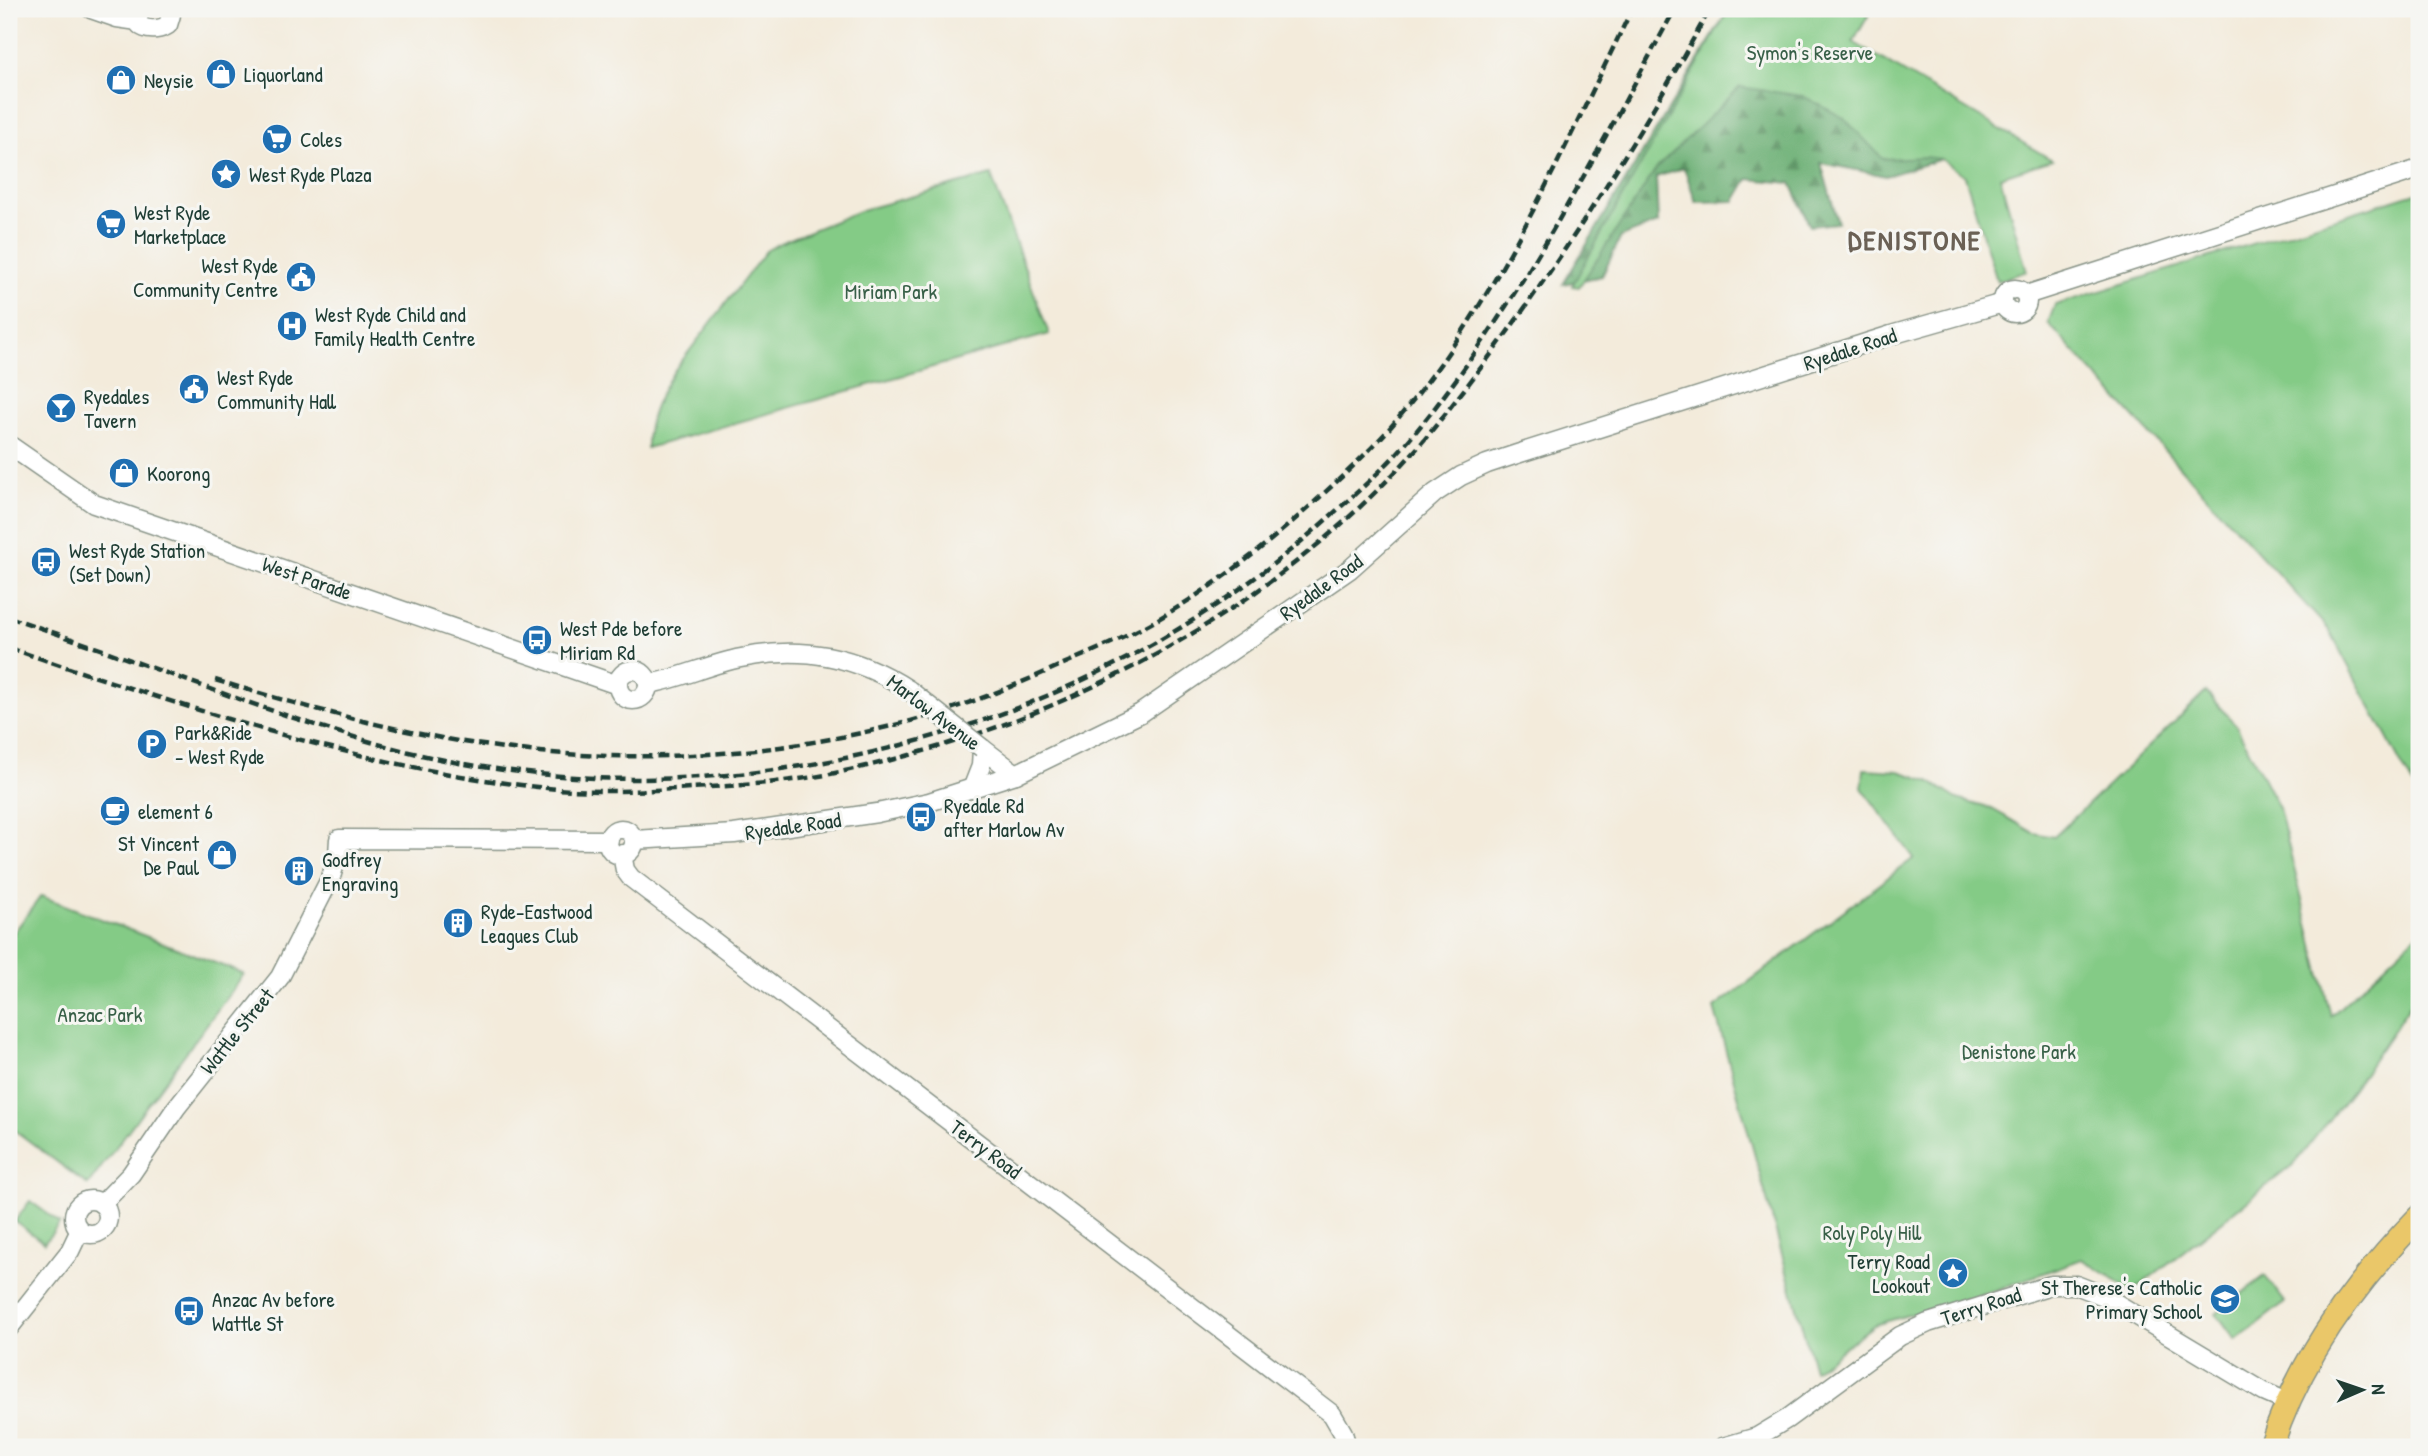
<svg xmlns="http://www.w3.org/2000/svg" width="2428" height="1456" font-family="'Patrick Hand',sans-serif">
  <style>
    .forest { fill: url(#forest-firs); stroke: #457654; stroke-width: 2 }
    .park { fill: #84cb86; stroke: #52845d; stroke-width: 2 }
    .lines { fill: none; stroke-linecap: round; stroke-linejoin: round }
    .tertiary-casing { stroke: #899488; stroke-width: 21 }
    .primary-casing { stroke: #899488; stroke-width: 26 }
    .tertiary { stroke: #fff; stroke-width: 18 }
    .primary { stroke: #eac769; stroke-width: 23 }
    .rail { stroke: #1f3d34; stroke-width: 4.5; stroke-dasharray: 10 5; stroke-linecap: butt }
    .tertiary-bridge-casing { stroke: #899488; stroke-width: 21; stroke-linecap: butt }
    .tertiary-bridge { stroke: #fff; stroke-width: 18 }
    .labels { text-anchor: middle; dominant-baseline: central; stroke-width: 6; stroke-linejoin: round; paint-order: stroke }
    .park-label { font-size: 21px; fill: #386048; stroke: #f6f6f2 }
    .poi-label { font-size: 21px; fill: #1f3d34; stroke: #f6f6f2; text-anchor: start }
    .street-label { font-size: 21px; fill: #1f3d34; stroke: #f6f6f2 }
    .district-label { font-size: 28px; font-weight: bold; letter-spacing: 2px; fill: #6b6155; stroke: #f6f6f2 }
  </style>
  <defs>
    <pattern id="forest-firs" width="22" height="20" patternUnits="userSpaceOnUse" patternTransform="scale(1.75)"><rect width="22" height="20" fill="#6baf73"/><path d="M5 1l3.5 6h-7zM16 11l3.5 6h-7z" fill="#57905f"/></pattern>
  </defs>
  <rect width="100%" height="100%" fill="#f6f6f2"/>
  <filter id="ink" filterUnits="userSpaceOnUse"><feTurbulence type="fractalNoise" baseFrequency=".0143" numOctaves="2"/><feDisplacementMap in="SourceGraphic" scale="14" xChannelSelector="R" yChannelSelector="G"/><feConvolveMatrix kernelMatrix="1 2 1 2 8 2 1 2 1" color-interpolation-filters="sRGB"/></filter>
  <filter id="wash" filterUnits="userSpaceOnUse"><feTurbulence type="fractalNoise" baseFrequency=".00686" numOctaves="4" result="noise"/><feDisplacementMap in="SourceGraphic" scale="28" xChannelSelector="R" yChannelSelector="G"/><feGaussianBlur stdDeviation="1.57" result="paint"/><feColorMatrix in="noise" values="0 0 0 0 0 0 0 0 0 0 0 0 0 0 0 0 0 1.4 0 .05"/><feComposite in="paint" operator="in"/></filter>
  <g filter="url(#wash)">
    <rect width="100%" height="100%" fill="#f3ebdb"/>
    <!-- forest -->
    <path class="forest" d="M1729,9H1872L1853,42L1942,159L1886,176L1821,163L1838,223L1810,226L1791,183L1748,179L1735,201L1696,202L1684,168L1656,177L1658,223L1621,237L1602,276L1563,284Z"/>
    <!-- park -->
    <g class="park">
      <path d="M1729,9H1872L1853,42L2052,160L2000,177L2027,271L1997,281L1965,176L1941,159L1926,157L1883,159L1844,118L1803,96L1740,87L1657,168L1579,287L1572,286Z"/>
      <path d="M991,175L1049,334L647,448C646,419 659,395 674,371L766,251L780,243L862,210Z"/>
      <path d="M2419,192V797L2329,630L2048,323L2055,305Z"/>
      <path d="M2206,692L2236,725L2279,808L2331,1016L2419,933V992L2353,1089L2294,1164L2133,1291L2082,1259L1996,1290L1874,1325L1814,1370L1714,1008L1914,858L1862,788L1864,769L1899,771L1929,781L1957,799L1992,809L2034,833L2054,837Z"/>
      <path d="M41,896L244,974L88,1185L9,1126V939Z"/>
      <path d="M30,1201L60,1223L44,1243L15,1221Z"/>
      <path d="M2265,1276L2285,1302L2236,1340L2216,1313Z"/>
    </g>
  </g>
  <g filter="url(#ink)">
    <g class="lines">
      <!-- tertiary casing -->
      <g class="tertiary-casing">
        <g id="tertiary">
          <path d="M91,9L117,18L138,21"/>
          <path d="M142,9C128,29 154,34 168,25L171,15L168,9"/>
          <circle cx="2015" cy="301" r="12"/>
          <path d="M2026,295L2419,169"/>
          <path d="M9,445L94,504L618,685"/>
          <circle cx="633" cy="685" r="15"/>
          <path d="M648,684C680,679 709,664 741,658C803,645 857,656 909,690"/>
          <path d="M982,748L1016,774"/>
          <path d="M972,789L981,766L982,748"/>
          <circle cx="621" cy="842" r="13"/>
          <path d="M634,840L734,834L877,813L929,802L1016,774L1141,713L1350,569L1435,493L1461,476L1487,464L1517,454L1891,335L2003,303"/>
          <path d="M622,854L625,870L631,878L1332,1414L1343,1433L1347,1447"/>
          <circle cx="91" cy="1217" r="17"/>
          <path d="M102,1204L131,1174L176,1108L280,977L331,877L338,854L339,839L609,840"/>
          <path d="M9,1328L70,1251L80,1230"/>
          <path d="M1723,1447L1757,1437L1787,1419L1900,1336L1928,1323L2051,1285H2076L2104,1296L2264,1392L2287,1402"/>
        </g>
      </g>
      <!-- primary casing -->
      <g class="primary-casing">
        <path id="primary" d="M2271,1447C2299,1359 2355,1283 2419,1217"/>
      </g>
      <!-- tertiary -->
      <use href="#tertiary" class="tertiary"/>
      <!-- primary -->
      <use href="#primary" class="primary"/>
      <!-- rail -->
      <g class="rail">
        <path d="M9,617C70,638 131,660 191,682C278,713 363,744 454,762C757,819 1088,730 1319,526C1352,497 1386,468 1414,434C1520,304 1595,155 1675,9"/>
        <path d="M9,648C184,706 363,769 547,788C595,793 643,791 691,788C735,786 781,783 825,775C1046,732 1269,617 1419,446C1441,420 1462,392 1483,365C1568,252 1642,132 1710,9"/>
        <path d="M215,680C325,713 438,744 552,753C666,762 784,753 895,725C952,711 1008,689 1061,665C1096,650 1132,635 1165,615C1221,582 1272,541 1320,497C1345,474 1372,449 1395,422C1499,300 1562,152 1632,9"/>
      </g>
      <!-- tertiary-bridge casing -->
      <g class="tertiary-bridge-casing">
        <path id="tertiary-bridge" d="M909,690L982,748"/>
      </g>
      <!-- tertiary-bridge -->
      <use href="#tertiary-bridge" class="tertiary-bridge"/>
    </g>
  </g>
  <!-- icons -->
  <defs>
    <g id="shop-disc" transform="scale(1.575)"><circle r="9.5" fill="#1f6fb2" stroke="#f6f6f2"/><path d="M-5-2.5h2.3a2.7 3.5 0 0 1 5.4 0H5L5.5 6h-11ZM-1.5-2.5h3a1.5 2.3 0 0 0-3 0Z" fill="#fff"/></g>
    <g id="supermarket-disc" transform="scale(1.575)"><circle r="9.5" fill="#1f6fb2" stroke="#f6f6f2"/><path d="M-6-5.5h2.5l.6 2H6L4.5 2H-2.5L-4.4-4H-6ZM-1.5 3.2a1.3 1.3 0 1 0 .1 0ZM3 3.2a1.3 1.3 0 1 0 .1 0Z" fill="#fff"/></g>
    <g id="sight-disc" transform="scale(1.575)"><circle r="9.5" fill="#1f6fb2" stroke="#f6f6f2"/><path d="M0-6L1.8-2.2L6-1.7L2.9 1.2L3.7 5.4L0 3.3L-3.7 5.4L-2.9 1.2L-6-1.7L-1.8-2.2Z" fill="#fff"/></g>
    <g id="civic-disc" transform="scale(1.575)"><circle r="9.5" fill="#1f6fb2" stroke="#f6f6f2"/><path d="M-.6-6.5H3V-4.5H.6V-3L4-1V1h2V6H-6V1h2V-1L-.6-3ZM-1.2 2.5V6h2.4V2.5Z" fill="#fff"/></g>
    <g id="hospital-disc" transform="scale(1.575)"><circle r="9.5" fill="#1f6fb2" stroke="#f6f6f2"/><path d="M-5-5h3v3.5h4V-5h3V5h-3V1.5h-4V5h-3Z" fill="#fff"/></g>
    <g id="bar-disc" transform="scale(1.575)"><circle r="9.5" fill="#1f6fb2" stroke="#f6f6f2"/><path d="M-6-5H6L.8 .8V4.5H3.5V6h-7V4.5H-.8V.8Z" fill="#fff"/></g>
    <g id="bus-disc" transform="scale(1.575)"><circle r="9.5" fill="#1f6fb2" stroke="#f6f6f2"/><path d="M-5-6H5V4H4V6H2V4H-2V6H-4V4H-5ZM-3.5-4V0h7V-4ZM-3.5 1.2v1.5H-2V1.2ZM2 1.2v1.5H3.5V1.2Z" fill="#fff"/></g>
    <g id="parking-disc" transform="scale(1.575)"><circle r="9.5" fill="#1f6fb2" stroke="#f6f6f2"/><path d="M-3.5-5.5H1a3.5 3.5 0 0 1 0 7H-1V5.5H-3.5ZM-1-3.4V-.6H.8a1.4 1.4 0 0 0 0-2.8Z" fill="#fff"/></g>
    <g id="cafe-disc" transform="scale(1.575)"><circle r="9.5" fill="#1f6fb2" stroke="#f6f6f2"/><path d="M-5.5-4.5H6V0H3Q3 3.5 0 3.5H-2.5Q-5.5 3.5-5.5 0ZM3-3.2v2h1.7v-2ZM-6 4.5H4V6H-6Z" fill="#fff"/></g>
    <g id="building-disc" transform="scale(1.575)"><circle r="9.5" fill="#1f6fb2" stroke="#f6f6f2"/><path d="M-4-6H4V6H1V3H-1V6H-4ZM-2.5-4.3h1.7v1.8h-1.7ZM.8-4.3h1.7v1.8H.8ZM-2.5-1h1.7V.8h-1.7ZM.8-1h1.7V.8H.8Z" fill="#fff"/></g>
    <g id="school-disc" transform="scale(1.575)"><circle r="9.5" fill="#1f6fb2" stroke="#f6f6f2"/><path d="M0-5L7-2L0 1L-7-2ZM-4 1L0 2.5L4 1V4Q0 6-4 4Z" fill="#fff"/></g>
  </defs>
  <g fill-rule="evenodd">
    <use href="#shop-disc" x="221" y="74"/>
    <use href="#shop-disc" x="121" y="80"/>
    <use href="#supermarket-disc" x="277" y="139"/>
    <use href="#sight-disc" x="226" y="174"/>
    <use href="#supermarket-disc" x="111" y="224"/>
    <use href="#civic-disc" x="301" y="277"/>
    <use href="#hospital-disc" x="292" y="326"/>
    <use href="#civic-disc" x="194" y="389"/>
    <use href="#bar-disc" x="61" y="408"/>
    <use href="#shop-disc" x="124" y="473"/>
    <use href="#bus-disc" x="46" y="562"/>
    <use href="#bus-disc" x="537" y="640"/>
    <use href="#parking-disc" x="152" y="744"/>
    <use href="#cafe-disc" x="115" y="811"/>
    <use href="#bus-disc" x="921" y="817"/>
    <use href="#shop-disc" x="222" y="855"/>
    <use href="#building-disc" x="299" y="871"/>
    <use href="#building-disc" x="458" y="923"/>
    <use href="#sight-disc" x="1953" y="1273"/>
    <use href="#school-disc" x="2225" y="1299"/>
    <use href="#bus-disc" x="189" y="1311"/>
  </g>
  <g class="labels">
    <!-- park labels -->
    <g class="park-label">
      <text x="1810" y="52">Symon's Reserve</text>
      <text x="891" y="291">Miriam Park</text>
      <text x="100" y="1014">Anzac Park</text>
      <text x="2019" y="1051">Denistone Park</text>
      <text x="1872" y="1232">Roly Poly Hill</text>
    </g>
    <!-- poi labels -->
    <g class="poi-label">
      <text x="244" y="74">Liquorland</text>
      <text x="144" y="80">Neysie</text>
      <text x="300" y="139">Coles</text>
      <text x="249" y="174">West Ryde Plaza</text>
      <text x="134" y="212">West Ryde<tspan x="134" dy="24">Marketplace</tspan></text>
      <text x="278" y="265" text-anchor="end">West Ryde<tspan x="278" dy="24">Community Centre</tspan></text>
      <text x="315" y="314">West Ryde Child and<tspan x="315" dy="24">Family Health Centre</tspan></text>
      <text x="217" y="377">West Ryde<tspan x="217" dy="24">Community Hall</tspan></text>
      <text x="84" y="396">Ryedales<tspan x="84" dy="24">Tavern</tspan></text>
      <text x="147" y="473">Koorong</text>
      <text x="69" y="550">West Ryde Station<tspan x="69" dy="24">(Set Down)</tspan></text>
      <text x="560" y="628">West Pde before<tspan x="560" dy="24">Miriam Rd</tspan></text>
      <text x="175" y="732">Park&amp;Ride<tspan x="175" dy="24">- West Ryde</tspan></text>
      <text x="944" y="805">Ryedale Rd<tspan x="944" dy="24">after Marlow Av</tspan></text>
      <text x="138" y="811">element 6</text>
      <text x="199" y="843" text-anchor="end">St Vincent<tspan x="199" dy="24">De Paul</tspan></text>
      <text x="322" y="859">Godfrey<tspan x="322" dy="24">Engraving</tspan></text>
      <text x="481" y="911">Ryde-Eastwood<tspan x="481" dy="24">Leagues Club</tspan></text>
      <text x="1930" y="1261" text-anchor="end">Terry Road<tspan x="1930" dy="24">Lookout</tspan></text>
      <text x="2202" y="1287" text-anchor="end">St Therese's Catholic<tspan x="2202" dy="24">Primary School</tspan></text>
      <text x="212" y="1299">Anzac Av before<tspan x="212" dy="24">Wattle St</tspan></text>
    </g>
    <!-- street labels -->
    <g class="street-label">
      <text transform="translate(1850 349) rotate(-18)">Ryedale Road</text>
      <text transform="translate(307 578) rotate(19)">West Parade</text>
      <text transform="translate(1321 587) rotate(-36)">Ryedale Road</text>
      <text transform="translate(934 712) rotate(37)">Marlow Avenue</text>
      <text transform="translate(793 826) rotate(-8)">Ryedale Road</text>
      <text transform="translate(237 1031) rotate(-51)">Wattle Street</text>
      <text transform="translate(986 1149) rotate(37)">Terry Road</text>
      <text transform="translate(1981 1306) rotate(-18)">Terry Road</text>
    </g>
    <!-- district labels -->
    <g class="district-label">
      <text x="1915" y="240">DENISTONE</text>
    </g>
  </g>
  <!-- margin -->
  <rect width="2428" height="1456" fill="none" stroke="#f6f6f2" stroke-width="35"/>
  <!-- north arrow -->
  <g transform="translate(2362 1390) rotate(88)" stroke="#f6f6f2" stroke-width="5" paint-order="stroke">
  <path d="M0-5L12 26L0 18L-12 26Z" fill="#1f3d34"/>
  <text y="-10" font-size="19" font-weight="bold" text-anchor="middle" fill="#1f3d34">N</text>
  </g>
</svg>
